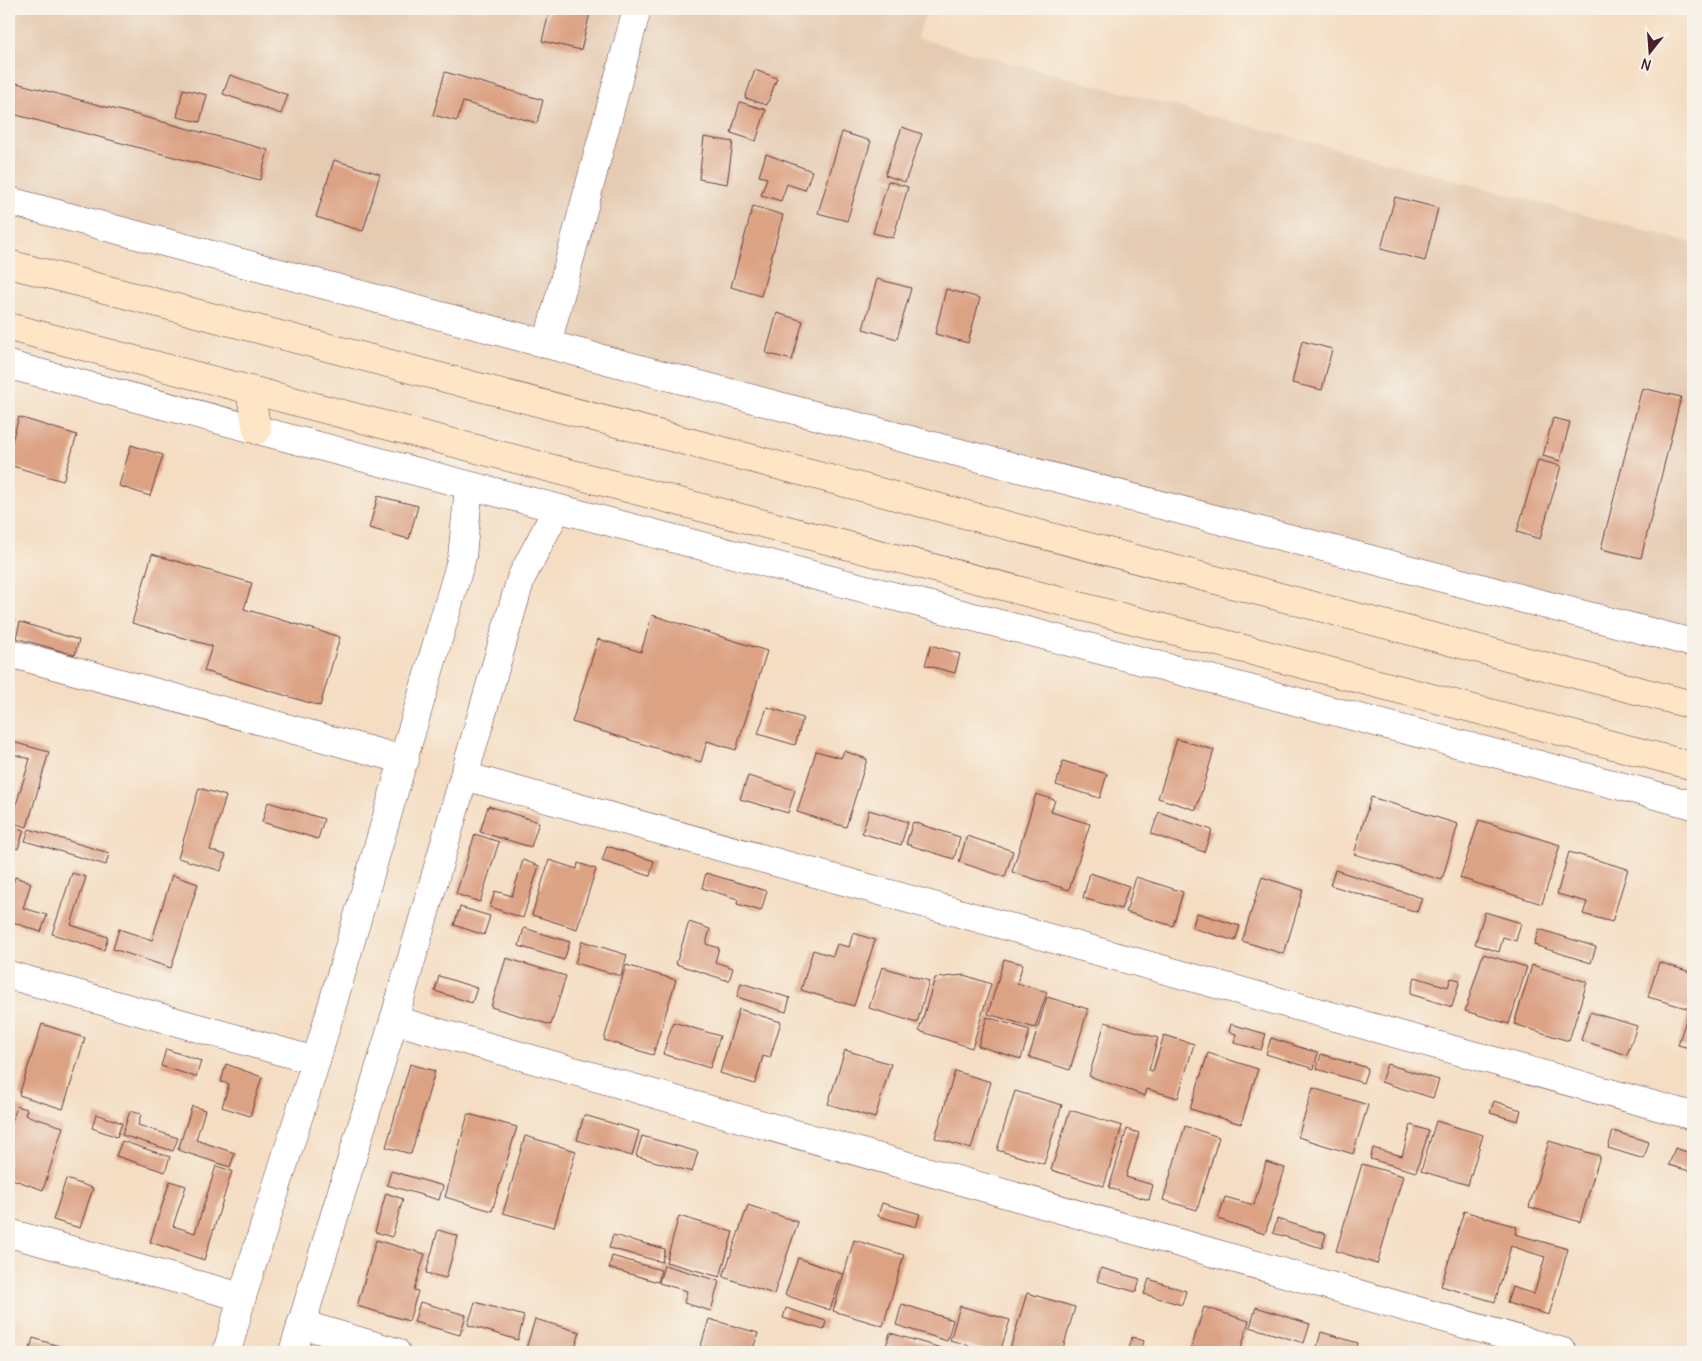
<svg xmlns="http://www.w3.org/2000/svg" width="1702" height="1361" font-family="Delius,sans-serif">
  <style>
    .built { fill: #e5cbb2 }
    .building { fill: #dca284 }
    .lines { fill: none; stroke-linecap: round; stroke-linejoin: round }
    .minor-casing { stroke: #643c42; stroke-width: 29 }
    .tertiary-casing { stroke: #643c42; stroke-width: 29 }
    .secondary-casing { stroke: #643c42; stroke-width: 29 }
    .minor { stroke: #fff; stroke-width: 28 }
    .tertiary { stroke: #fff; stroke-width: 28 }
    .secondary { stroke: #fde5c5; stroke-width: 28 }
  </style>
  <rect width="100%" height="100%" fill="#f7f3e8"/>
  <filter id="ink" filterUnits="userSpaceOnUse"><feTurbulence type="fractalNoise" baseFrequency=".02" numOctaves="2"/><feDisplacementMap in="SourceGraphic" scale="10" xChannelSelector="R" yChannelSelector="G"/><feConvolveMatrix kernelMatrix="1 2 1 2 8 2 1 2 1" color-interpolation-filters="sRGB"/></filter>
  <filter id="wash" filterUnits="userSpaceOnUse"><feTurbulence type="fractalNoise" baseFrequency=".0096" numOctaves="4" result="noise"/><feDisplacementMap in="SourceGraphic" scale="20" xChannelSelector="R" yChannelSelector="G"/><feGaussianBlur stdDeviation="1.12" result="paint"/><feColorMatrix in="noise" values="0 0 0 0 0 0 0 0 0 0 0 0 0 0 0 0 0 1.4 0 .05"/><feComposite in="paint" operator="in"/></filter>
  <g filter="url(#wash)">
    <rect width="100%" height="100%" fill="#f4ddc2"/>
    <!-- built -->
    <path class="built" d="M9,9H926L917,38L1693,243V643L9,201Z"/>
    <g id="blocks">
      <!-- building -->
      <g class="building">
        <path d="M550,9H591L581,50L542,41Z"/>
        <path d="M755,70L777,78L767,105L745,98Z"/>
        <path d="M445,72L543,100L537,123L463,102L457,121L433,115Z"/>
        <path d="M230,75L288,95L281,114L223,94Z"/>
        <path d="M9,81L268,150L260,180L9,113Z"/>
        <path d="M183,89L207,95L200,122L177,117Z"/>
        <path d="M740,102L766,110L756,141L731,133Z"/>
        <path d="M902,127L922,134L905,182L885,175Z"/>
        <path d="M842,132L871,141L847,221L818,213Z"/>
        <path d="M704,137L733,142L727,184L699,179Z"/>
        <path d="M766,154L812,171L805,190L787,184L781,201L761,195L767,178L759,176Z"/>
        <path d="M334,160L380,174L363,231L316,217Z"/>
        <path d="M888,181L908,187L893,238L873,233Z"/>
        <path d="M1395,197L1438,208L1425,261L1381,249Z"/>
        <path d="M753,206L783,215L761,296L731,287Z"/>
        <path d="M877,279L911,288L897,339L863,329Z"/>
        <path d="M946,289L980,298L968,343L935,334Z"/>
        <path d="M777,313L803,321L792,360L766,353Z"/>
        <path d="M1302,341L1332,349L1322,390L1292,383Z"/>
        <path d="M1642,388L1681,397L1641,558L1601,549Z"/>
        <path d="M19,417L77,435L63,481L9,465V451Z"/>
        <path d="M1553,418L1570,422L1560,461L1543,456Z"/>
        <path d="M131,445L163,455L150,496L119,486Z"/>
        <path d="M1538,460L1561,466L1540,539L1517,532Z"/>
        <path d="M378,496L418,506L409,539L369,528Z"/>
        <path d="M152,554L252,583L244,609L340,637L320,706L204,671L212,646L132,623Z"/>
        <path d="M652,615L767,651L736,750L707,741L701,762L572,722L598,639L641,652Z"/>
        <path d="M9,618L15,620L9,639Z"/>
        <path d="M20,622L79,640L75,655L16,638Z"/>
        <path d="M931,645L960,654L955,673L925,665Z"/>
        <path d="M767,707L803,718L795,745L758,734Z"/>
        <path d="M1177,739L1214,750L1196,810L1158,798Z"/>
        <path d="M9,741L49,752L27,827L9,822V806L15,808L30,759L9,753Z"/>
        <path d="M816,751L841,758L844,751L867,759L846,827L797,812Z"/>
        <path d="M1063,761L1107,774L1100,798L1056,785Z"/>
        <path d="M748,776L795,790L788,813L740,799Z"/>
        <path d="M199,788L226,796L210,850L226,855L221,871L178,858Z"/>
        <path d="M1036,794L1055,800L1051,812L1090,824L1069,890L1012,872Z"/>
        <path d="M1371,797L1458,824L1442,880L1354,854Z"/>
        <path d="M268,802L324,819L318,839L262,822Z"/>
        <path d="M488,806L539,822L531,847L480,832Z"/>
        <path d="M869,810L908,822L901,845L862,833Z"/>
        <path d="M1159,812L1212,830L1204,852L1151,834Z"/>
        <path d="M1479,820L1560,845L1542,904L1460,878Z"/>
        <path d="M913,822L960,837L954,859L906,844Z"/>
        <path d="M9,826L24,830L18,849L9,846Z"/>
        <path d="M29,829L109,853L106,865L25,841Z"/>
        <path d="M475,834L499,842L480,902L456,894Z"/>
        <path d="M967,836L1013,851L1005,877L959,862Z"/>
        <path d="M607,846L654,861L650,876L602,861Z"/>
        <path d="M1569,852L1628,869L1612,922L1583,914L1587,902L1557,894Z"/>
        <path d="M523,860L539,866L523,918L490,907L495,891L512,896Z"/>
        <path d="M549,860L577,869L578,863L596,869L577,929L532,915Z"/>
        <path d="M1335,870L1422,898L1417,912L1330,885Z"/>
        <path d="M72,873L86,877L71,925L108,937L104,950L52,934Z"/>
        <path d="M706,873L767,891L761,911L737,904L738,899L702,888Z"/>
        <path d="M1090,873L1129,886L1121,909L1083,898Z"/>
        <path d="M172,875L198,884L171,968L113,949L119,929L152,940Z"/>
        <path d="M15,877L31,883L23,908L47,915L41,932L9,921V896Z"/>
        <path d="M1136,877L1183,892L1173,926L1126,912Z"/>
        <path d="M1262,877L1303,890L1284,954L1242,941Z"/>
        <path d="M460,907L490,916L484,935L454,925Z"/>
        <path d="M1485,912L1521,923L1516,941L1503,937L1499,952L1475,944Z"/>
        <path d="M1197,913L1240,926L1235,941L1192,928Z"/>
        <path d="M689,922L710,929L706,944L719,948L715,962L733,968L729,981L676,964Z"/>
        <path d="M524,928L570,942L564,960L519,946Z"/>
        <path d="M1539,929L1596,947L1591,963L1534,945Z"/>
        <path d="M853,933L875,940L854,1006L801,990L813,950L833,956L837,944L849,947Z"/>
        <path d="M582,941L627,955L621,976L575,963Z"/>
        <path d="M1483,954L1527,967L1509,1024L1465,1011Z"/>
        <path d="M506,958L566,976L551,1025L491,1007Z"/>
        <path d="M1004,959L1023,964L1017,983L1047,992L1035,1028L988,1014Z"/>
        <path d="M1659,962L1693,973V1010L1648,997Z"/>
        <path d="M626,965L676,980L653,1055L604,1040Z"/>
        <path d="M1532,965L1587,982L1569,1041L1514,1024Z"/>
        <path d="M882,967L929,981L917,1023L869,1008Z"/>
        <path d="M964,975L991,984L972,1048L919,1031L935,978Z"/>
        <path d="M439,976L477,988L472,1003L435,991Z"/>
        <path d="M1415,977L1448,987L1451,978L1460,980L1452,1007L1410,994Z"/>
        <path d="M741,983L790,998L786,1012L737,997Z"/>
        <path d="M1047,997L1088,1009L1070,1070L1029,1057Z"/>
        <path d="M739,1009L781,1022L770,1058L763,1056L755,1084L720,1073Z"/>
        <path d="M1590,1012L1637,1026L1627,1055L1581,1040Z"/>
        <path d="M1688,1013L1693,1014V1049L1678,1045Z"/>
        <path d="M987,1017L1030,1030L1021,1059L978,1046Z"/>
        <path d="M673,1022L720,1036L710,1068L663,1054Z"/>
        <path d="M1105,1022L1158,1038L1149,1070L1153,1071L1164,1035L1194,1044L1178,1098L1147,1089L1145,1096L1089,1076Z"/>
        <path d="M42,1024L85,1038L63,1109L19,1095Z"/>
        <path d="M1231,1024L1266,1034L1261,1050L1234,1043L1236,1034L1229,1032Z"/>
        <path d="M1271,1038L1318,1053L1314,1069L1266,1054Z"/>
        <path d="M166,1049L201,1061L196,1077L161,1066Z"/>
        <path d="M845,1050L891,1064L875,1118L828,1104Z"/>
        <path d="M1208,1053L1258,1069L1241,1124L1190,1109Z"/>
        <path d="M1321,1054L1368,1068L1363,1083L1317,1069Z"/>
        <path d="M226,1064L262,1077L250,1116L222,1107L229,1084L221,1082Z"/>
        <path d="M410,1064L435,1071L411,1154L386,1147Z"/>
        <path d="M1387,1064L1439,1080L1433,1098L1381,1082Z"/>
        <path d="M955,1071L991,1082L971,1149L935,1138Z"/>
        <path d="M1313,1088L1368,1105L1353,1154L1298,1137Z"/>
        <path d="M1015,1091L1062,1105L1044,1164L997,1150Z"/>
        <path d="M1494,1101L1521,1110L1518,1121L1490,1113Z"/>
        <path d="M17,1106L27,1109L25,1115L63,1127L43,1190L9,1178V1131Z"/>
        <path d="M192,1106L205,1110L196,1140L235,1153L230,1167L178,1150Z"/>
        <path d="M1070,1110L1122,1126L1104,1186L1051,1170Z"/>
        <path d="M130,1111L141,1114L138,1125L178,1138L173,1151L122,1135Z"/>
        <path d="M96,1114L122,1123L117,1137L92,1128Z"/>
        <path d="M468,1114L517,1127L492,1211L445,1197Z"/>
        <path d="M584,1115L639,1131L632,1156L577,1140Z"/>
        <path d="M1436,1121L1483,1135L1468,1185L1421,1171Z"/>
        <path d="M1411,1125L1429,1131L1416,1172L1370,1159L1373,1148L1402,1156Z"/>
        <path d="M1185,1126L1219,1137L1197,1210L1163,1200Z"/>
        <path d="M1127,1129L1139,1133L1126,1177L1153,1185L1149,1200L1109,1188Z"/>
        <path d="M1613,1131L1649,1142L1644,1159L1608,1148Z"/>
        <path d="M525,1136L576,1151L554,1227L503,1213Z"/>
        <path d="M642,1136L698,1152L692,1172L636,1156Z"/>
        <path d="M122,1141L170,1157L165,1172L116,1156Z"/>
        <path d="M1549,1141L1600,1156L1580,1222L1529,1207Z"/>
        <path d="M1675,1148L1693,1154V1172L1669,1165Z"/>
        <path d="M1266,1162L1285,1168L1265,1234L1218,1219L1225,1197L1254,1205Z"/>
        <path d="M1362,1164L1403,1176L1377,1264L1336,1251Z"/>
        <path d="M216,1166L232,1171L204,1260L150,1242L170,1181L186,1186L173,1226L195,1233Z"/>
        <path d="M391,1171L443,1186L439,1200L387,1185Z"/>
        <path d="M66,1179L93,1188L80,1228L53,1220Z"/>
        <path d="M386,1193L403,1199L392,1237L375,1232Z"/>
        <path d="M882,1203L920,1214L916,1227L878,1216Z"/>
        <path d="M748,1205L798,1222L774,1294L723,1277Z"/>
        <path d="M1464,1211L1517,1227L1515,1234L1568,1249L1549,1315L1507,1303L1512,1287L1534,1294L1545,1257L1511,1246L1495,1302L1441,1286Z"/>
        <path d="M679,1216L733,1232L720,1277L666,1262Z"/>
        <path d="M1277,1219L1326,1234L1322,1248L1273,1233Z"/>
        <path d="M438,1230L458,1236L446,1278L426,1273Z"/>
        <path d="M613,1235L665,1249L662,1262L609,1248Z"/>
        <path d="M376,1240L425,1254L414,1290L418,1291L409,1321L357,1306Z"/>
        <path d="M854,1240L904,1255L883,1326L833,1311Z"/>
        <path d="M612,1256L661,1270L658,1282L609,1268Z"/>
        <path d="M798,1258L842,1274L830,1310L785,1295Z"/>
        <path d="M664,1265L719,1281L711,1311L684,1303L687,1291L659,1283Z"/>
        <path d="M1101,1268L1140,1279L1136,1292L1097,1281Z"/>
        <path d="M1149,1279L1186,1291L1182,1305L1144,1294Z"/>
        <path d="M1027,1293L1075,1307L1062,1352H1009Z"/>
        <path d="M420,1302L466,1315L460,1335L414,1322Z"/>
        <path d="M475,1302L524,1316L518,1340L468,1325Z"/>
        <path d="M902,1304L953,1320L947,1341L896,1325Z"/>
        <path d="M960,1306L1010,1320L1000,1352H992L950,1340Z"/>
        <path d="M1204,1307L1249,1321L1240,1352H1190Z"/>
        <path d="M1256,1307L1310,1324L1304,1343L1250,1327Z"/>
        <path d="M786,1308L826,1321L824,1330L783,1318Z"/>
        <path d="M535,1319L580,1332L574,1352H525Z"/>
        <path d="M709,1319L758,1333L752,1352H699Z"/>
        <path d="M1321,1332L1358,1343L1356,1352H1334L1317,1347Z"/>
        <path d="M890,1333L941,1348L940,1352H907L886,1346Z"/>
        <path d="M1132,1337L1144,1341L1141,1352H1128Z"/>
        <path d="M33,1338L62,1347L61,1352H29Z"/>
      </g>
    </g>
  </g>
  <g filter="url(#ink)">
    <use href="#blocks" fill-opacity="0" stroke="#643c42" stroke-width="1"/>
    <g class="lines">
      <!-- minor casing -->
      <g class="minor-casing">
        <g id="minor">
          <path d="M9,201L787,408L1693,643"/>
          <path d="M547,344L637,9"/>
          <path d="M9,365L1693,805"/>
          <path d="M9,653L405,760"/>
          <path d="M464,776L1693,1116"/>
          <path d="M9,975L316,1061"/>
          <path d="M394,1020L1563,1352"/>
          <path d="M9,1233L242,1297"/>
          <path d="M301,1324L396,1352"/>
        </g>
      </g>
      <!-- tertiary casing -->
      <g class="tertiary-casing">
        <g id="tertiary">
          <path d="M227,1352L242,1297L316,1061L462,557L469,486"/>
          <path d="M293,1352L394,1020L521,578L557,509"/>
        </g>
      </g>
      <!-- secondary casing -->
      <g class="secondary-casing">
        <g id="secondary">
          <path d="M9,264L1693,705"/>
          <path d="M9,327L1693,766"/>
          <path d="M250,391L257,430"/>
        </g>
      </g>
      <!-- minor -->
      <use href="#minor" class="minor"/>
      <!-- tertiary -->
      <use href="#tertiary" class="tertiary"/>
      <!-- secondary -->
      <use href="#secondary" class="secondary"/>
    </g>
  </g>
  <!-- margin -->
  <rect width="1702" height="1361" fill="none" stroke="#f7f3e8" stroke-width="30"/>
  <!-- north arrow -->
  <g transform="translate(1650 52) rotate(197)" stroke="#f7f3e8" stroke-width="4" paint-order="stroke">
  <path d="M0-4L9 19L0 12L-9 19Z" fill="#4a1f2b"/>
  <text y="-8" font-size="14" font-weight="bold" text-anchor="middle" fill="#4a1f2b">N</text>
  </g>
</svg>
